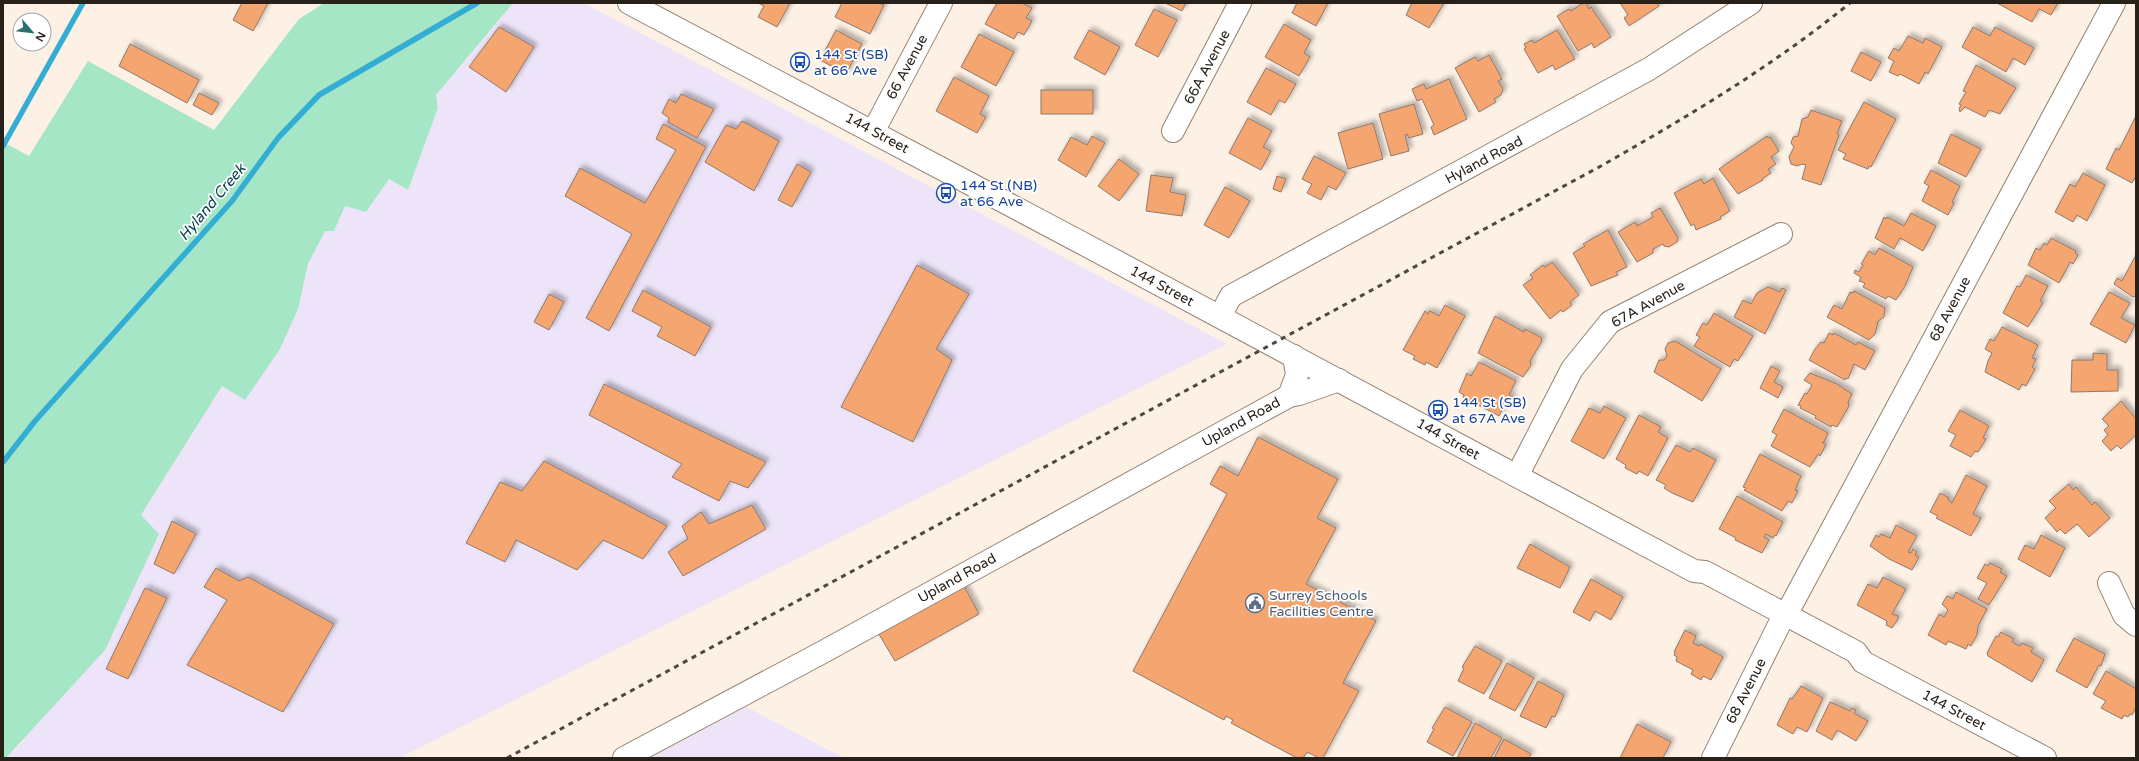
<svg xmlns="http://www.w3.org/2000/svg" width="2139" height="761" font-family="'Varela Round',sans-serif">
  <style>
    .industrial { fill: #ede4f9 }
    .green { fill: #a4e6c6 }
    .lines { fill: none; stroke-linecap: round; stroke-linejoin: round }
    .stream { stroke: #33add4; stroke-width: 5.5 }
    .building { fill: #f5a56f; stroke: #8e796c; filter: url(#shadow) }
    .minor-casing { stroke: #948171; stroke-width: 24 }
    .major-casing { stroke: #948171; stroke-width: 24 }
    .minor { stroke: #fff; stroke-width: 22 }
    .major { stroke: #fff; stroke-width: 22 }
    .rail { stroke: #4f473f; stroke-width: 3; stroke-dasharray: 5 5; stroke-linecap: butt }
    .labels { text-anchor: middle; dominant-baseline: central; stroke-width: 3.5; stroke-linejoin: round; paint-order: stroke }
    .transit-label { font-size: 14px; fill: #164399; stroke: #fff; text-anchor: start }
    .street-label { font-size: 14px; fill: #28211a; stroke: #fff }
    .service-label { font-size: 14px; fill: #4e5e75; stroke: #fff; text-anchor: start }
    .water-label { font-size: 15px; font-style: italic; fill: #063c4c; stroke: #fff }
  </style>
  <defs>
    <filter id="shadow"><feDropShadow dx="3.5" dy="-3.5" stdDeviation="2" flood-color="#0004"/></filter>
  </defs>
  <rect width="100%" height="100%" fill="#fdf0e5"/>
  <!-- industrial -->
  <g class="industrial">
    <path d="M513,3H584L1227,344L399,758H6L23,741L141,515L222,386L245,399L280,349L298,309L308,264L325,231H334L345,206L366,212L389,179L408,190L438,108L436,95Z"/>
    <path d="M746,707L844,758H651Z"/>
  </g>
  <!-- green -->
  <path class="green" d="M324,3H513L436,95L438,108L408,190L389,179L366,212L345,206L334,231H325L308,264L298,309L280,349L245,400L222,386L141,515L159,534L105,650L6,758H3V142L29,156L88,61L214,130L299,19Z"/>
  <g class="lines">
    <!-- stream -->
    <g class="stream">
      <path d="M3,146L83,3"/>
      <path d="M3,462L35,421L232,201L278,138L319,95L477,3"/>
    </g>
  </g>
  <!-- building -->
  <g class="building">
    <path d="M242,3H268L253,31L233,20Z"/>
    <path d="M758,3H790L777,27L758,17L764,6Z"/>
    <path d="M842,3H879L884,5L870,34L835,17Z"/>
    <path d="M997,3H1022L1032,8L1026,18L1032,21L1024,35L1018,32L1014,39L985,24Z"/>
    <path d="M1165,3H1186L1182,11Z"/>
    <path d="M1297,3H1328L1316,26L1292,13Z"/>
    <path d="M1412,3H1444L1429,28L1406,15Z"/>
    <path d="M1583,3H1586L1589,9L1591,7L1611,37L1594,48L1592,43L1578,51L1557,16L1569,9L1571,11Z"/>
    <path d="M1620,3H1657L1659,6L1629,26L1624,18L1628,15Z"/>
    <path d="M1997,3H2058L2051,15L2039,9L2032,22Z"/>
    <path d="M1154,9L1177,20L1158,57L1135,45Z"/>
    <path d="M1284,24L1311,40L1304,53L1310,57L1299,76L1265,57Z"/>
    <path d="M499,27L534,47L506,92L469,67Z"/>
    <path d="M1973,27L1990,36L1995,27L2034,48L2025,65L2013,58L2006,72L1962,47Z"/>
    <path d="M836,30L862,44L846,74L820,60Z"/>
    <path d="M1089,30L1120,47L1105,75L1074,58Z"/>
    <path d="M1557,30L1575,59L1555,70L1553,65L1538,73L1524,49L1526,48L1524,44L1532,40L1534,43Z"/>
    <path d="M979,34L1014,52L996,86L961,67Z"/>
    <path d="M1908,36L1923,43L1925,38L1942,47L1928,74L1925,72L1919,84L1900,74L1898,76L1889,72L1894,61L1888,58L1894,48L1899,51Z"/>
    <path d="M130,44L199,80L187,103L119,66Z"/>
    <path d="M1861,52L1881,62L1871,81L1851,71Z"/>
    <path d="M1489,55L1502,79L1498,81L1503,89L1501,95L1494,99L1496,102L1479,112L1455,68L1475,57L1478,61Z"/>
    <path d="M1976,65L2016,88L2000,114L1989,110L1985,117L1965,107L1960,112L1959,109L1961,105L1959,104L1966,92L1963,91Z"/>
    <path d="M1266,68L1296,84L1285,103L1279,100L1271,115L1247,102Z"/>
    <path d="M954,77L989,96L980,114L986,117L977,133L936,111Z"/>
    <path d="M1449,79L1467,119L1434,135L1431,127L1434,125L1422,99L1417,101L1412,89L1424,84L1426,89Z"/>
    <rect x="1041" y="90" width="52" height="24"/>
    <path d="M199,93L219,103L212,115L193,105Z"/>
    <path d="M681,94L714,109L697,138L668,122L669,118L662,113L669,99L676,103Z"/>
    <path d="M1864,102L1896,119L1871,167L1869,166L1868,169L1843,159L1846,154L1838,150Z"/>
    <path d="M1414,104L1423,134L1409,138L1407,134L1405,135L1409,151L1391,156L1379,114Z"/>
    <path d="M1811,110L1842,121L1837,134L1839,135L1821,185L1802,179L1806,165L1802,164L1797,166L1791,164L1789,157L1794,147L1791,143L1793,137L1798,136L1802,119L1808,117Z"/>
    <path d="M2136,116V176L2132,183L2106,169L2116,148L2119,150Z"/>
    <path d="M1248,118L1272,131L1263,147L1271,151L1261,170L1229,153Z"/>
    <path d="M742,121L779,141L754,191L705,162L726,125L736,129Z"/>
    <path d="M1373,123L1383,159L1348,169L1338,133Z"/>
    <path d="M663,124L706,147L609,331L586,318L632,234L565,196L580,168L645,203L676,150L656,139Z"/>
    <path d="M1951,134L1981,149L1966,177L1938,163Z"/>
    <path d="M1092,136L1105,143L1086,177L1058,160L1071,137L1087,145Z"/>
    <path d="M1767,136L1768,138L1770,137L1779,151L1771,157L1776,164L1768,169L1771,173L1762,179L1763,180L1738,194L1719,169Z"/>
    <path d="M1314,156L1346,173L1336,190L1328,186L1321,200L1307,193L1312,184L1302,179Z"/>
    <path d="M1119,159L1139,174L1119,201L1098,186Z"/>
    <path d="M797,164L811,172L792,207L778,200Z"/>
    <path d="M1931,170L1960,186L1952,202L1954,203L1948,215L1922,201L1929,186L1924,183Z"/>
    <path d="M2083,173L2105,185L2087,221L2077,215L2073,222L2055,212L2070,184L2075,187Z"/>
    <path d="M1151,175L1173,178L1170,192L1186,195L1182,216L1146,211Z"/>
    <path d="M1277,176L1286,179L1281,192L1273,189Z"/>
    <path d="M1713,178L1730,211L1720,217L1721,219L1696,230L1694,224L1691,226L1674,193L1701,179L1704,184Z"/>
    <path d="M1225,187L1250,201L1229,238L1204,225Z"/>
    <path d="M1660,208L1678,238L1677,242L1669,247L1664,246L1663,244L1653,249V253L1637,262L1618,232L1635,222L1637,226L1653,217L1651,213Z"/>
    <path d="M1911,213L1936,226L1923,251L1900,238L1894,249L1875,238L1884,217L1886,219L1887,217L1904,226Z"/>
    <path d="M1608,230L1627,267L1616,272L1618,275L1591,286L1573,253L1585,246L1583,244Z"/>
    <path d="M2051,238L2076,251L2075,253L2078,255L2073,264L2070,262L2059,283L2028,265L2036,248L2040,250L2044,243L2047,245Z"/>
    <path d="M1879,248L1913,267L1905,286L1896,300L1888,296L1886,299L1863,287L1865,283L1859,281L1861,277L1854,273L1855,270L1859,272L1863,265L1861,264L1869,251L1875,255Z"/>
    <path d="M2136,255V296L2133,297L2114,284L2117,278L2122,281Z"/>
    <path d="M1552,262L1579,295L1570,302L1572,305L1563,312L1561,310L1550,319L1523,285L1533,278L1530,275L1543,265L1545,267Z"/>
    <path d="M917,265L969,294L936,349L952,360L913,442L841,407Z"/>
    <path d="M2026,275L2048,286L2040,301L2043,303L2028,327L2003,313L2017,286L2020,287Z"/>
    <path d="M1768,287L1780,292L1782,288L1786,290L1765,334L1734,317L1743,300L1751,304L1757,293Z"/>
    <path d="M643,290L711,327L695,356L657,336L662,327L632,311Z"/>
    <path d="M1854,291L1885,308L1884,317L1878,321L1875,334L1869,340L1827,317L1834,305L1842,309L1850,292L1853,293Z"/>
    <path d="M2109,292L2130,303L2121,318L2135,325L2126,343L2090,324Z"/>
    <path d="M549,294L564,302L549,330L534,322Z"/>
    <path d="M1445,305L1465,316L1437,368L1426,362L1425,365L1413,359L1415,356L1403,350L1425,311L1428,314L1430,311L1439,316Z"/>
    <path d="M1714,313L1753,336L1738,361L1734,359L1730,367L1694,346L1700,337L1696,335L1703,323L1707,325Z"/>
    <path d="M1495,316L1524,332L1525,329L1542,338L1541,341H1542L1530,361L1531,365L1523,377L1478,353Z"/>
    <path d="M2002,327L2038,345L2032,358L2036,359L2032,367L2035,369L2026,386L2022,384L2019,390L1985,372L1988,361L1992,353L1985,349L1990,339L1994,341Z"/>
    <path d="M1829,333L1833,335L1834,333L1856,345L1858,342L1875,351L1865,370L1854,364L1848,379L1846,378L1845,380L1809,360L1815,349L1821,342L1824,343Z"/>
    <path d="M1675,341L1721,369L1702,401L1654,372L1659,360H1664L1667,356L1665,349L1668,343Z"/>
    <path d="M2093,353L2107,354V370H2118V391L2071,392L2072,360H2093Z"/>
    <path d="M1479,362L1516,381L1509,395L1513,397L1507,408L1504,406L1499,416L1463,397L1464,395L1459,392L1467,373L1471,376Z"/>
    <path d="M1771,366L1780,371L1774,382L1783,387L1778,398L1760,388Z"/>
    <path d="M1810,373L1837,384L1852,394L1848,402L1849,406L1837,427L1832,425L1831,427L1815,418L1816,416L1800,408L1801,406L1798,405L1805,393L1807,394L1812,385L1804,380Z"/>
    <path d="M604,384L766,462L748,488L730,481L719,501L672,477L682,464L589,415Z"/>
    <path d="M2121,401L2136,419V435L2121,449L2117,445L2111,451L2102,441L2108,435L2104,430L2109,426L2102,419Z"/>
    <path d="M1604,406L1626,418L1604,459L1571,441L1589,408L1600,413Z"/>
    <path d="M1784,409L1828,433L1824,442H1822L1826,445L1820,456L1818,454L1810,467L1771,446L1777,435L1772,432Z"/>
    <path d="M1960,410L1989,426L1983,438L1986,439L1978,452L1975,451L1971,457L1950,446L1956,435L1948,431Z"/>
    <path d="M1639,415L1661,427L1658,432L1668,438L1648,476L1639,471L1637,474L1625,468L1626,465L1616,459Z"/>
    <path d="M1258,437L1338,479L1317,518L1336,528L1306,584L1376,621L1343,683L1359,691L1323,758H1319L1307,752L1304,757L1297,758L1231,723L1233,720L1226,716L1224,720L1133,671L1227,494L1210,484L1220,466L1238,476Z"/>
    <path d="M1676,445L1690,452L1693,448L1716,460L1693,502L1672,493L1664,488L1666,485L1656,480Z"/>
    <path d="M1760,454L1801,476L1795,490L1798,491L1792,503L1788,501L1782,511L1744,490L1746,488L1743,487Z"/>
    <path d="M544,461L667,526L643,559L603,540L577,570L516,540L505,562L466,543L500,482L522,491Z"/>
    <path d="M1966,475L1987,486L1973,514L1981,518L1971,536L1936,518L1938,516L1930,512L1940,493L1949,498L1948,500L1952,503Z"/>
    <path d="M2069,484L2073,490L2076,487L2092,505L2095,502L2110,518L2089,537L2077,524L2065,534L2060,529L2057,532L2045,518L2056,508L2049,501Z"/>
    <path d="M1737,496L1783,522L1776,536L1775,535L1773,538L1766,534L1764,537L1769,540L1762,553L1735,540L1736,538L1719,529Z"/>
    <path d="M752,505L766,529L683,576L668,552L688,539L682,526L701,512L709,524Z"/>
    <path d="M172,521L196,534L174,574L154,564Z"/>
    <path d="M1896,525L1917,536L1908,552L1911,553L1913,549L1917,552L1915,555L1919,557L1912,570L1889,559L1870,546L1876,535L1879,537L1881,534L1890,538Z"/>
    <path d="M2041,535L2065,548L2050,577L2018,559L2025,545L2034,549Z"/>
    <path d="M1530,544L1570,567L1560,588L1517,568Z"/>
    <path d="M1990,563L2002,569L2000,572L2007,576L1989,605L1978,599L1987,583L1977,578L1985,564L1988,566Z"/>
    <path d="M216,568L239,581L248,577L334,624L283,712L187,665L227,600L204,587Z"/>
    <path d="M1883,577L1906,589L1892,614L1898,616V619L1892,628L1886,625L1887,621L1857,605L1868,584L1877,588Z"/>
    <path d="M1591,579L1623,597L1611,620L1595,611L1590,621L1573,612Z"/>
    <path d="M961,580L979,614L895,661L877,631Z"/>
    <path d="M145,588L167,598L128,679L106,669Z"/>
    <path d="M1956,592L1987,609L1978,626L1977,635L1971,646L1968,644L1966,649L1948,641L1946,645L1928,635L1939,614L1944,617L1948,610L1942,604L1947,596L1953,599Z"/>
    <path d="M1685,630L1696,636L1693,643L1699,646L1700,644L1723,657L1711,680L1703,676L1701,680L1691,674L1693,670L1676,661L1677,657L1674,655L1675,653L1674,652Z"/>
    <path d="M2001,632L2014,639L2012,642L2020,646L2022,643L2033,648L2031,652L2044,660L2032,682L1988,656L1987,653L1996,636L1998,637Z"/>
    <path d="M2074,638L2105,654L2101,666L2099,665L2087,688L2056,671Z"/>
    <path d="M1475,646L1502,661L1484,694L1458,681L1464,668L1462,667Z"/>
    <path d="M1507,663L1534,678L1515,711L1489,698Z"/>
    <path d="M2106,671L2136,689V707L2132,715L2130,714L2128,717L2124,715L2122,719L2101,708L2106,701L2093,694Z"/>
    <path d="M1538,681L1564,695L1555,717L1552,716L1546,728L1520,716Z"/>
    <path d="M1801,686L1823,698L1807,732L1797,727L1793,734L1777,725L1790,698L1792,699Z"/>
    <path d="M1830,702L1850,711L1852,708L1856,710L1854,713L1868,721L1856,741L1837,730L1832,740L1816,731Z"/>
    <path d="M1445,707L1472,722L1453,756L1427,742L1434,729L1432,728Z"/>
    <path d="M1475,723L1502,738L1491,758H1457Z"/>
    <path d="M1637,724L1671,742L1663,758H1620Z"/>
    <path d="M1504,739L1531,754L1529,758H1494Z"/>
  </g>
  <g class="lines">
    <!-- minor casing -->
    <g class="minor-casing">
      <g id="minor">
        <path d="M874,130L941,3"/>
        <path d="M1173,131L1240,3"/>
        <path d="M1220,316L1231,296L1649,69L1751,3"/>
        <path d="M1289,396L1297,375L1294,356"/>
        <path d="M1517,476L1572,369L1610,322L1781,234"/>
        <path d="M2109,583L2124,615L2136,625"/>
        <path d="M1786,615L2114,3"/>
        <path d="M624,758L823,652L1289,396L1299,394L1339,380"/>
        <path d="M1713,758L1779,625"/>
      </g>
    </g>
    <!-- major casing -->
    <g class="major-casing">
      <path id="major" d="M629,3C985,190 1340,381 1694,571L1705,572L1856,652L1863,662L2045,758"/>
    </g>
    <!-- minor -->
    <use href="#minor" class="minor"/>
    <!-- major -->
    <use href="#major" class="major"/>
    <!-- rail -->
    <path class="rail" d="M507,758L1601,166C1687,117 1773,66 1850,3"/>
  </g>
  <!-- icons -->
  <defs>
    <g id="bus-ring" transform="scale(1)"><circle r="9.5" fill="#fff" stroke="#1a4fb4" stroke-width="1.5"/><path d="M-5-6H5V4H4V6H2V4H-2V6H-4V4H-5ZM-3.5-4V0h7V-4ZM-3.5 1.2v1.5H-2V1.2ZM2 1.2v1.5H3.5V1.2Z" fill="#1a4fb4"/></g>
    <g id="civic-ring" transform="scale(1)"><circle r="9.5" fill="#fff" stroke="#5c6f8a" stroke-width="1.5"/><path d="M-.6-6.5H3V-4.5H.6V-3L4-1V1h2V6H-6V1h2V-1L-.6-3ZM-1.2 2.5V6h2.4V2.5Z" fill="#5c6f8a"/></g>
  </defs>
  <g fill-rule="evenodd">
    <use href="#bus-ring" x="800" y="62"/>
    <use href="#bus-ring" x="946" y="193"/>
    <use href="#bus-ring" x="1438" y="410"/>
    <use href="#civic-ring" x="1255" y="603"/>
  </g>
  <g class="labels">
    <!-- transit labels -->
    <g class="transit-label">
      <text x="814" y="54">144 St (SB)<tspan x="814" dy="16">at 66 Ave</tspan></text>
      <text x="960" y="185">144 St (NB)<tspan x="960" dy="16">at 66 Ave</tspan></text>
      <text x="1452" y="402">144 St (SB)<tspan x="1452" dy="16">at 67A Ave</tspan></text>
    </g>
    <!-- street labels -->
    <g class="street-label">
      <text transform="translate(907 67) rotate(-62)">66 Avenue</text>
      <text transform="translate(1207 67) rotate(-62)">66A Avenue</text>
      <text transform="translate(877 133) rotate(28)">144 Street</text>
      <text transform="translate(1484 160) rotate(-28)">Hyland Road</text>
      <text transform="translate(1162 286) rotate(28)">144 Street</text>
      <text transform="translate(1648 304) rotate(-29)">67A Avenue</text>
      <text transform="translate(1950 309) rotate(-62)">68 Avenue</text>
      <text transform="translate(1241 422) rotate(-29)">Upland Road</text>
      <text transform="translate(1448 439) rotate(29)">144 Street</text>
      <text transform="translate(957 578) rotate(-29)">Upland Road</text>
      <text transform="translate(1746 691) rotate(-63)">68 Avenue</text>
      <text transform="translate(1954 710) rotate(28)">144 Street</text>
    </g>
    <!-- service labels -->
    <g class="service-label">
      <text x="1269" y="595">Surrey Schools<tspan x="1269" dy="16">Facilities Centre</tspan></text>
    </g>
    <!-- water labels -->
    <g class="water-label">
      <text transform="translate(212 202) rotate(-50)">Hyland Creek</text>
    </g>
  </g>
  <!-- border -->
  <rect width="2139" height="761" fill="none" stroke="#28211a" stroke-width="8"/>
  <!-- north arrow -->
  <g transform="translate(32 32) rotate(118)"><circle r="19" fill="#ffffff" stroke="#a9a6a3"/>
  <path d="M0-3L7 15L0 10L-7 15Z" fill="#26716f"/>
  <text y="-6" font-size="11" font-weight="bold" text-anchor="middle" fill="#28211a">N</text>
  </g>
</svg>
